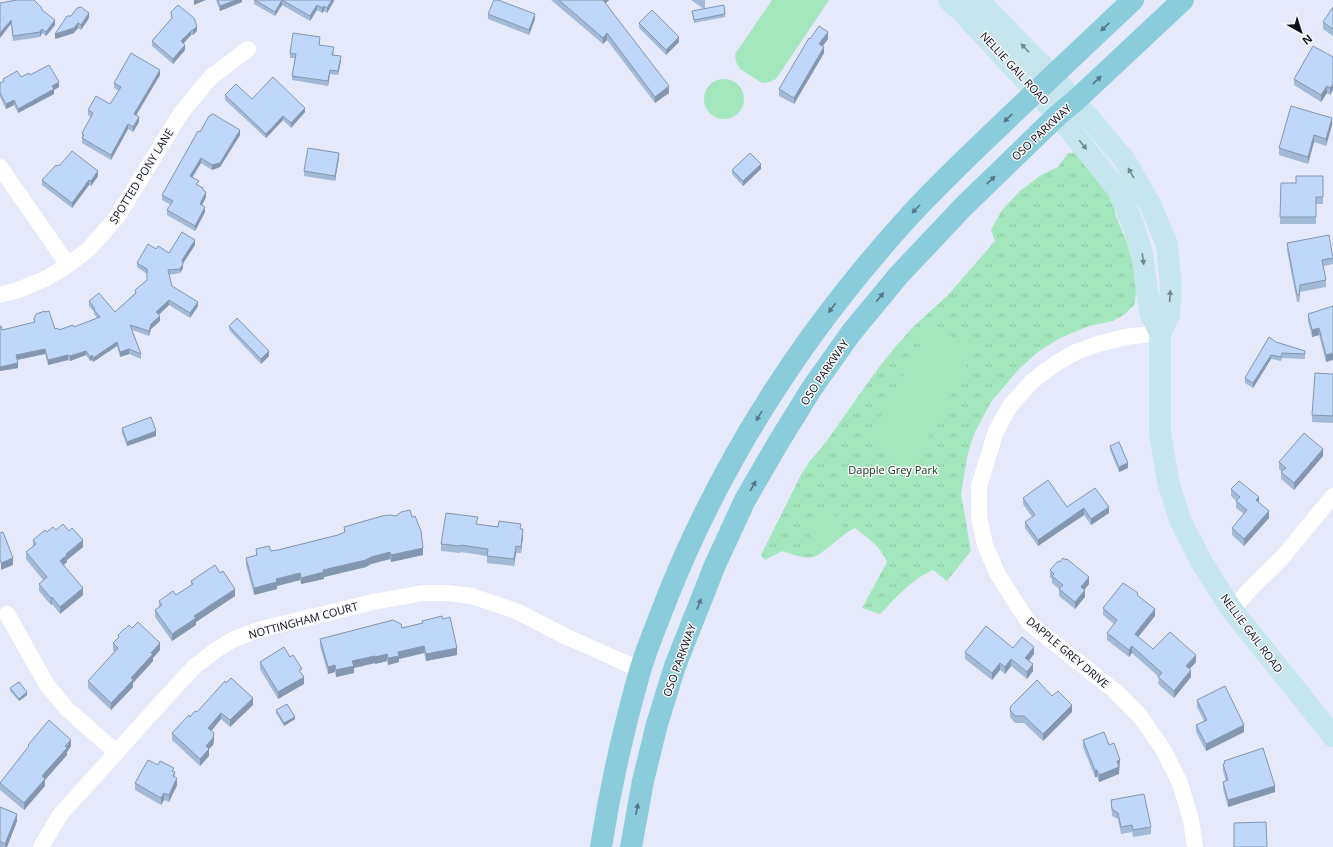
<svg xmlns="http://www.w3.org/2000/svg" width="1333" height="847" font-family="'Open Sans',sans-serif">
  <style>
    .park { fill: url(#park-tufts) }
    .pitch { fill: #a4e7be }
    .lines { fill: none; stroke-linecap: round; stroke-linejoin: round }
    .street { stroke: #fff; stroke-width: 16 }
    .secondary { stroke: #c5e6ed; stroke-width: 22 }
    .primary { stroke: #8bccdc; stroke-width: 22 }
    .wall { fill: #a3b9d8 }
    .shaded-wall { fill: #8596b0 }
    .building { fill: #bed7fb; stroke: #8596b0 }
    .oneway { fill: #537786 }
    .oneway2 { fill: #738690 }
    .labels { text-anchor: middle; dominant-baseline: central; stroke-width: 3; stroke-linejoin: round; paint-order: stroke }
    .street-label { font-size: 11px; fill: #0e101e; stroke: #f8f8f8 }
    .park-label { font-size: 11px; fill: #0c3621; stroke: #f8f8f8 }
  </style>
  <defs>
    <pattern id="park-tufts" width="24" height="20" patternUnits="userSpaceOnUse"><rect width="24" height="20" fill="#a4e7be"/><path d="M3 7l-1-3M5 7V3M7 7l1-3M15 17l-1-3M17 17v-4M19 17l1-3" fill="none" stroke="#8cc5a3"/></pattern>
  </defs>
  <rect width="100%" height="100%" fill="#e6e9fa"/>
  <!-- park -->
  <path class="park" d="M1077,151L1114,202L1115,214L1127,243L1133,264L1136,286L1135,304L1125,314L1113,321L1089,326L1060,338L1038,352L1019,369L991,402L974,434L967,457L961,494L971,551L947,581L933,570C910,580 897,597 880,614L862,608L887,562C880,546 869,539 855,528C841,534 824,554 813,557C804,559 791,554 782,551L765,560L761,555L801,475L809,462L823,446L879,367L896,346L913,327L948,295L995,241L991,230L1002,210L1020,191L1041,175L1058,167L1068,153H1073Z"/>
  <!-- pitch -->
  <g class="pitch">
    <path d="M772,0H829L776,79L769,82L762,83L740,69L736,62L735,54Z"/>
    <circle cx="724" cy="99" r="20"/>
    <path d="M931,325L976,349L914,463L869,439Z"/>
    <path d="M832,512L847,532L822,551L807,532Z"/>
  </g>
  <g class="lines">
    <!-- street -->
    <g class="street">
      <path d="M0,167L68,265"/>
      <path d="M0,295L18,290L47,278L68,265L89,249L117,217L181,113L211,77L248,49"/>
      <path d="M1160,333L1125,337L1098,344L1076,352L1055,364L1031,382L1010,406L996,431L979,486V517L985,545L997,573L1014,600L1029,623L1115,691L1139,715L1163,749L1180,783L1191,820L1195,847"/>
      <path d="M1232,610L1252,587L1281,559L1333,496"/>
      <path d="M7,614L47,685L67,709L116,752"/>
      <path d="M41,847L60,815L178,684L195,666L216,650L234,639L258,630L373,602L423,593H447L472,596L516,611L567,637L641,670"/>
    </g>
    <!-- secondary -->
    <g class="secondary">
      <path d="M949,0L963,13L1058,115L1118,190L1132,222L1142,253L1150,312L1160,333"/>
      <path d="M978,0L1052,76L1090,119L1124,159L1151,206L1167,245L1171,287L1169,315L1160,333V433L1168,481L1180,520L1202,563L1232,610L1333,736"/>
    </g>
    <!-- primary -->
    <g class="primary">
      <path d="M601,847C610,789 624,727 640,671C646,650 655,629 663,608C718,466 802,335 904,222C928,195 954,170 980,145C1031,96 1082,48 1133,0"/>
      <path d="M631,847L643,781L657,724L675,666L715,565L745,500L778,443L812,388L851,333L898,276L963,207L1058,115L1075,101L1183,0"/>
    </g>
  </g>
  <!-- wall -->
  <g class="wall">
    <path d="M216,0H242V2L220,11Z"/>
    <path d="M254,0H334V1L327,13L324,11L322,13L317,10L310,21L282,5L275,16L254,4Z"/>
    <path d="M551,0H609L606,3L669,93L655,103L607,40L603,44Z"/>
    <path d="M691,0H705V8L725,14V17L694,23L692,11L704,9Z"/>
    <path d="M0,3L42,10L55,25L46,36L42,33L40,37L13,41L11,24Z"/>
    <path d="M1333,7V36L1323,29V22Z"/>
    <path d="M171,12L197,31L193,35H191L184,43L185,50L173,64L152,46V41L171,19Z"/>
    <path d="M89,13V18L81,30L78,28L74,33L55,39Z"/>
    <path d="M488,14L535,19L529,35L488,19Z"/>
    <path d="M639,23L679,42L666,55L639,28Z"/>
    <path d="M810,39H828L823,46L824,53L794,104L779,96V89Z"/>
    <path d="M320,41V45L334,52L333,55L341,61L338,75L330,74L328,86L292,80V76L295,58H290V53Z"/>
    <path d="M1333,57L1330,95L1327,93L1321,102L1294,85V79Z"/>
    <path d="M30,75L59,87L54,90V94L18,113L14,105L6,109L0,97V83L3,82V79Z"/>
    <path d="M160,75L136,115L139,122L133,132L128,129L111,160L82,143V133L91,117L88,115V110L110,104L119,91L114,88V83Z"/>
    <path d="M225,95L252,99L305,112L291,128L283,120L266,138L225,100Z"/>
    <path d="M1332,125L1326,146L1314,142L1308,164L1279,155V148Z"/>
    <path d="M200,132L240,135L220,167L212,170L201,163L193,177L199,186L203,190L206,197L202,205L205,212L195,231L167,215V210L171,205L162,200V195Z"/>
    <path d="M339,158L335,181L304,176V171Z"/>
    <path d="M60,165L98,176L91,186L89,185L72,208L42,185V180Z"/>
    <path d="M761,169L743,186L732,174V170Z"/>
    <path d="M1323,176V204H1316V224H1280L1281,183H1296Z"/>
    <path d="M1287,243L1333,258V264L1323,266L1326,280V287L1300,292L1299,302H1297L1287,250Z"/>
    <path d="M195,245L183,263V268L180,273L169,275L172,286L198,306L190,318L169,305L159,315L160,321L151,329L149,336L132,330L141,354V359L129,354L120,357L117,346L93,362L92,360L90,361L86,355L70,361L68,360L48,365L45,354L17,360L18,368L0,371V326L2,330L34,323V319L45,312L55,329L59,330L74,327L97,318L94,314V312L89,306V301L115,312L135,293V290L147,280V274L137,267V263L156,249L169,253Z"/>
    <path d="M1333,306L1326,362L1319,335L1312,337L1308,321V314Z"/>
    <path d="M229,326L269,356L261,364L229,330Z"/>
    <path d="M1276,342L1305,351V359L1282,358L1281,361L1271,359L1253,388L1245,383V378Z"/>
    <path d="M1333,374V423L1312,422V415Z"/>
    <path d="M122,428L156,436L127,446L122,433Z"/>
    <path d="M1110,446L1128,468L1119,472L1110,450Z"/>
    <path d="M1323,456L1294,490L1281,479V472H1282L1279,469V462Z"/>
    <path d="M1231,489L1259,503L1269,518L1244,546L1232,535V528L1244,514L1236,508V501L1231,496Z"/>
    <path d="M1023,498L1067,507H1109V513L1091,525L1084,515L1038,546L1025,528V522L1032,517L1023,504Z"/>
    <path d="M396,516L412,517L423,555L391,562L390,559L371,564L366,567L324,577V579L301,584L300,580L277,586V589L254,595L246,565V558L256,556V549L271,551L278,550L338,535L344,533V527Z"/>
    <path d="M477,524L521,529L523,536L521,553H516L514,566L487,563V556L461,552L460,553L441,551V544Z"/>
    <path d="M56,530L83,547L67,560V562L64,565L83,595L60,614L52,604L51,605L39,591V584L43,580L26,559V552L33,546V540L47,532Z"/>
    <path d="M1060,562L1089,584L1084,590L1085,597L1075,609L1059,596V589L1052,583V579L1050,577V570Z"/>
    <path d="M191,581L235,596L196,622V625L172,641L155,617V610L159,607V601L176,595L191,585Z"/>
    <path d="M1138,596L1155,616L1138,637L1153,649L1196,662L1189,669L1191,677L1174,698L1158,684L1159,677L1132,653L1129,657L1107,640V633L1114,624L1103,615V608Z"/>
    <path d="M422,621L457,655L426,661L424,653L399,659V662L388,665L387,661L375,664V663L354,668V673L336,677L335,672L328,674L320,646V639L402,628L422,623Z"/>
    <path d="M132,628L160,650L153,658V661L133,683V687L111,710L88,688V681L115,652L113,650V643L118,638V635Z"/>
    <path d="M1013,648L1034,654L1029,661L1033,671L1027,679L1011,666L1005,674L1000,670L992,680L965,659V652Z"/>
    <path d="M290,657L302,674L304,684L278,699L260,669V662Z"/>
    <path d="M10,688L27,695L19,701L10,691Z"/>
    <path d="M1052,696L1072,712L1043,741L1024,723H1015L1010,717V710Z"/>
    <path d="M1197,700L1244,732L1206,751L1196,732V725L1204,721L1197,707Z"/>
    <path d="M253,705L230,727L221,719L211,731L214,740L213,745L209,749V756L200,766L172,740V733L190,717L197,712Z"/>
    <path d="M276,710L295,719L284,726L276,713Z"/>
    <path d="M1083,740L1109,745L1120,767H1119V774L1099,782L1097,777H1095L1083,747Z"/>
    <path d="M28,745L71,746L67,752V755L45,780V786L24,810L0,790V783L28,748Z"/>
    <path d="M1224,761L1275,792L1228,807L1223,789V782L1226,781L1223,771V764H1224Z"/>
    <path d="M158,765L174,771L177,785L169,802L164,800L161,805L135,790V783Z"/>
    <path d="M1111,800L1151,827V834L1133,837L1132,832L1121,834L1118,819L1112,816Z"/>
    <path d="M0,807L17,821L7,847H0Z"/>
  </g>
  <!-- shaded-wall -->
  <g class="shaded-wall">
    <path d="M194,0H206L194,5Z"/>
    <path d="M236,0H242V2L220,11V6Z"/>
    <path d="M282,0V5L275,16V12Z"/>
    <path d="M332,0H334V1L327,13V8Z"/>
    <path d="M603,0H609L603,6Z"/>
    <path d="M317,5V10L310,21V16Z"/>
    <path d="M324,6V11L322,13V8Z"/>
    <path d="M89,13V18L81,30V25Z"/>
    <path d="M535,14V19L529,35V30Z"/>
    <path d="M11,20V24L0,38V33Z"/>
    <path d="M55,20V25L46,36V32Z"/>
    <path d="M78,23V28L74,33L55,39V34Z"/>
    <path d="M197,26V31L193,35V30Z"/>
    <path d="M42,29V33L40,37V32Z"/>
    <path d="M191,31V35L181,46V41Z"/>
    <path d="M828,32V39L819,51V44Z"/>
    <path d="M607,33V40L603,44V38Z"/>
    <path d="M679,37V42L666,55V50Z"/>
    <path d="M185,45V50L173,64V59Z"/>
    <path d="M824,47V53L794,104V98Z"/>
    <path d="M341,56V61L338,75V71Z"/>
    <path d="M160,70V75L134,119V114Z"/>
    <path d="M330,70V74L328,86V81Z"/>
    <path d="M59,82V87L54,90V94L18,113V109L52,86Z"/>
    <path d="M1333,84V90L1330,95V88Z"/>
    <path d="M669,86V93L655,103V97Z"/>
    <path d="M1327,86V93L1321,102V95Z"/>
    <path d="M14,100V105L6,109V104Z"/>
    <path d="M305,108V112L291,128V123Z"/>
    <path d="M283,116V120L266,138V134Z"/>
    <path d="M139,117V122L133,132V127Z"/>
    <path d="M1332,118V125L1326,146V139Z"/>
    <path d="M128,124V129L111,160V155Z"/>
    <path d="M240,130V135L220,167L212,170V165Z"/>
    <path d="M1314,135V142L1308,164V157Z"/>
    <path d="M339,153V158L335,181V176Z"/>
    <path d="M201,158V163L190,180V176Z"/>
    <path d="M761,164V169L743,186V181Z"/>
    <path d="M98,171V176L91,186V181Z"/>
    <path d="M89,180V185L72,208V203Z"/>
    <path d="M206,192V197L200,209V204Z"/>
    <path d="M205,207V212L195,231V226Z"/>
    <path d="M195,240V245L182,265V260Z"/>
    <path d="M183,264V268L180,273V269Z"/>
    <path d="M1300,285V292L1299,302V295Z"/>
    <path d="M169,300V305L156,317V312Z"/>
    <path d="M198,302V306L190,318V313Z"/>
    <path d="M160,316V321L151,329L149,336V331L151,324Z"/>
    <path d="M1319,328V335L1312,337V330Z"/>
    <path d="M117,342V346L93,362V358Z"/>
    <path d="M45,349V354L16,360V355Z"/>
    <path d="M129,349V354L120,357V352Z"/>
    <path d="M86,351V355L70,361V356Z"/>
    <path d="M269,351V356L261,364V359Z"/>
    <path d="M1333,353V360L1326,362V355Z"/>
    <path d="M68,355V360L48,365V360Z"/>
    <path d="M92,355V360L90,361V357Z"/>
    <path d="M1271,355V359L1253,388V383Z"/>
    <path d="M18,363V368L0,371V367Z"/>
    <path d="M156,431V436L127,446V442Z"/>
    <path d="M1323,449V456L1294,490V483Z"/>
    <path d="M1128,463V468L1119,472V467Z"/>
    <path d="M1259,497V504L1256,500Z"/>
    <path d="M1109,507V513L1091,525V519Z"/>
    <path d="M1084,508V515L1038,546V540Z"/>
    <path d="M1269,511V518L1244,546V539Z"/>
    <path d="M523,529V536L521,553V547Z"/>
    <path d="M83,540V547L67,560V562L60,568V561L66,554Z"/>
    <path d="M516,546V553L514,566V559Z"/>
    <path d="M423,548V555L391,562V555Z"/>
    <path d="M390,552V559L371,564L366,567L324,577V579L301,584V578L323,570Z"/>
    <path d="M13,558V565L1,570V563Z"/>
    <path d="M300,573V580L277,586V589L254,595V588L276,579Z"/>
    <path d="M1089,577V584L1081,594V587Z"/>
    <path d="M83,588V595L60,614V607Z"/>
    <path d="M235,589V596L196,622V625L172,641V634L194,616Z"/>
    <path d="M1085,590V597L1075,609V602Z"/>
    <path d="M52,597V604L51,605V598Z"/>
    <path d="M1155,609V616L1135,641V634Z"/>
    <path d="M160,643V650L153,658V661L133,683V687L111,710V703L151,653Z"/>
    <path d="M424,646V653L399,659V662L388,665V658L398,652Z"/>
    <path d="M1132,646V653L1129,657V650Z"/>
    <path d="M1034,647V654L1025,665V658Z"/>
    <path d="M457,648V655L426,661V654Z"/>
    <path d="M387,654V661L375,664V657Z"/>
    <path d="M1196,655V662L1186,673V666Z"/>
    <path d="M375,656V663L354,668V673L336,677V670L352,661Z"/>
    <path d="M1011,659V666L1005,674V667Z"/>
    <path d="M1000,663V670L992,680V673Z"/>
    <path d="M1033,664V671L1027,679V672Z"/>
    <path d="M335,665V672L328,674V667Z"/>
    <path d="M1191,670V677L1174,698V691Z"/>
    <path d="M304,677V684L278,699V692Z"/>
    <path d="M27,692V695L19,701V699Z"/>
    <path d="M253,698V705L230,727V720Z"/>
    <path d="M1072,705V712L1043,741V734Z"/>
    <path d="M221,713V719L208,735V728Z"/>
    <path d="M295,717V719L284,726V723Z"/>
    <path d="M1244,725V732L1206,751V744Z"/>
    <path d="M214,733V740L213,745L209,749V756L200,766V759L206,746Z"/>
    <path d="M71,740V746L67,752V755L45,780V786L24,810V803L42,776Z"/>
    <path d="M1120,760L1119,774L1099,782V775L1117,761Z"/>
    <rect x="1095" y="770" width="2" height="7"/>
    <path d="M177,778V785L169,802V795Z"/>
    <path d="M1275,786V792L1228,807V800Z"/>
    <path d="M164,793V800L161,805V798Z"/>
    <path d="M17,814V821L7,847H5V844Z"/>
  </g>
  <!-- building -->
  <g class="building">
    <path d="M17,0H34L41,7L42,10L55,20L46,32L42,29L40,32L13,36L11,20L0,33V3Z"/>
    <path d="M218,0H236L220,6Z"/>
    <path d="M255,0H282L275,12Z"/>
    <path d="M282,0H332L327,8L324,6L322,8L317,5L310,16Z"/>
    <path d="M494,0H498L535,14L529,30L488,14Z"/>
    <path d="M559,0H603L669,86L655,97L607,33L603,38Z"/>
    <path d="M178,5L194,18L197,26L193,30L191,31L181,41L185,45L173,59L152,41L172,18L171,12Z"/>
    <path d="M724,5L725,14L694,20L692,11Z"/>
    <path d="M81,7L89,13L81,25L78,23L74,28L55,34L67,16H71L77,8Z"/>
    <path d="M1333,7V29L1323,22Z"/>
    <path d="M652,10L679,37L666,50L639,23Z"/>
    <path d="M819,26L828,32L819,44L824,47L794,98L779,89L809,38L810,39Z"/>
    <path d="M293,33L320,37L319,45L334,47L332,55L341,56L338,71L330,70L328,81L292,76L296,54L290,53Z"/>
    <path d="M1313,46L1333,57V84L1330,88L1327,86L1321,95L1294,79Z"/>
    <path d="M131,53L160,70L134,114L139,117L133,127L128,124L111,155L82,138L84,135L82,133L93,113L88,110L96,96L110,104L121,87L114,83Z"/>
    <path d="M49,65L59,82L52,86L54,89L18,109L14,100L6,104L0,93V83L4,81L3,79L17,71L21,77L29,73L30,75Z"/>
    <path d="M273,77L305,108L291,123L283,116L266,134L225,95L236,84L252,99Z"/>
    <path d="M1291,106L1332,118L1326,139L1314,135L1308,157L1279,148Z"/>
    <path d="M213,114L240,130L220,163L212,165L201,158L190,176L199,181L196,184L203,188V190L206,192L200,204L205,207L195,226L167,210L173,201L162,195L198,131L200,132L209,116Z"/>
    <path d="M308,148L339,153L335,176L304,171Z"/>
    <path d="M72,151L98,171L91,181L89,180L72,203L42,180L55,166L60,165Z"/>
    <path d="M750,153L761,164L743,181L732,170Z"/>
    <path d="M1296,176H1323V197H1316V217H1280L1281,183H1296Z"/>
    <path d="M182,232L195,240L182,260L183,264L180,269L168,270L172,286L198,302L190,313L169,300L156,312L160,316L151,324L149,331L130,325L141,354L129,349L120,352L117,342L93,358L92,355L90,357L86,351L70,356L68,355L48,360L45,349L16,355L18,363L0,367V326H1L2,330L35,322L34,319L36,314L45,311V312L49,311L55,329L58,328L59,330L73,325L74,327L100,317L94,310L95,309L89,301L99,293L115,312L136,293L135,290L147,280V269L137,263L148,244L156,249L158,246L169,253Z"/>
    <path d="M1329,235L1333,258L1322,260L1326,280L1300,285L1299,295H1297L1287,243Z"/>
    <path d="M1333,306V353L1326,355L1319,328L1312,330L1308,314Z"/>
    <path d="M237,318L269,351L261,359L229,326Z"/>
    <path d="M1269,337L1276,342L1305,351V354L1282,353L1281,357L1271,355L1253,383L1245,378Z"/>
    <path d="M1315,373L1333,374V416L1312,415Z"/>
    <path d="M151,417L156,431L127,442L122,428Z"/>
    <path d="M1304,433L1323,449L1294,483L1281,472L1286,468L1279,462Z"/>
    <path d="M1119,442L1128,463L1119,467L1110,446Z"/>
    <path d="M1048,480L1067,507L1095,488L1109,507L1091,519L1084,508L1038,540L1025,522L1035,515L1023,498Z"/>
    <path d="M1239,481L1259,497L1256,500L1269,511L1244,539L1232,528L1247,510L1236,501L1240,497L1231,489Z"/>
    <path d="M410,510L412,517L415,516L421,531L423,548L391,555L390,552L371,557L366,560L323,570L324,572L301,578L300,573L276,579L277,582L254,588L246,558L257,555L256,549L269,546L271,551L278,550L338,535L345,532L344,527L382,516L390,515L396,516L401,512Z"/>
    <path d="M446,513L478,517L476,524L498,527L499,521L521,524L520,529H523L521,547L516,546L514,559L487,556L488,549L461,545L460,546L441,544Z"/>
    <path d="M63,524L69,531L72,528L83,540L66,554L67,555L60,561L83,588L60,607L52,597L51,598L39,584L47,577L26,552L36,544L33,540L45,530L47,532L53,527L56,530Z"/>
    <path d="M3,532L13,558L1,563V561H0V533Z"/>
    <path d="M1063,558L1066,560L1067,559L1089,577L1081,587L1085,590L1075,602L1059,589L1063,585L1052,576L1054,574L1050,570L1058,561L1060,562Z"/>
    <path d="M215,565L220,573L223,571L235,589L194,616L196,618L172,634L155,610L162,605L159,601L173,591L176,595L193,584L191,581Z"/>
    <path d="M1123,583L1138,593L1137,595L1155,609L1135,634L1153,649L1170,632L1196,655L1186,666L1191,670L1174,691L1158,677L1162,673L1132,646L1129,650L1107,633L1117,620L1103,608Z"/>
    <path d="M442,616L443,619L450,617L457,648L426,654L424,646L398,652L399,656L388,658L387,654L375,657V656L352,661L354,666L336,670L335,665L328,667L320,639L393,620L401,624L402,628L423,623L422,621Z"/>
    <path d="M138,622L160,643L151,653L153,654L131,678L133,680L111,703L88,681L118,648L113,643L119,637L118,635L124,629H125L129,625L132,628Z"/>
    <path d="M986,626L1013,648L1022,637L1034,647L1025,658L1033,664L1027,672L1011,659L1005,667L1000,663L992,673L965,652Z"/>
    <path d="M284,647L290,657L293,655L302,669L299,670L304,677L278,692L260,662Z"/>
    <path d="M231,678L253,698L230,720L221,713L208,728L214,733L213,738L206,746L209,749L200,759L172,733L189,715L190,717L195,711L197,712L225,681L226,683Z"/>
    <path d="M1037,680L1052,696L1058,691L1072,705L1043,734L1024,716H1015L1010,710L1011,706Z"/>
    <path d="M19,682L27,692L19,699L10,688Z"/>
    <path d="M1225,686L1244,725L1206,744L1196,725L1207,720L1197,700Z"/>
    <path d="M287,704L295,717L284,723L276,710Z"/>
    <path d="M49,720L71,740L65,746L67,748L42,776L45,779L24,803L0,783L29,746L28,745Z"/>
    <path d="M1104,732L1109,745L1114,743L1120,760L1117,761L1119,767L1099,775L1097,770H1095L1083,740Z"/>
    <path d="M1263,748L1275,786L1228,800L1223,782L1228,780L1223,764L1225,763L1224,761Z"/>
    <path d="M148,760L158,765L160,761L174,768L172,771L175,772L173,776L177,778L169,795L164,793L161,798L135,783Z"/>
    <path d="M1144,794L1151,827L1133,830L1132,825L1121,827L1118,813L1112,809L1111,800Z"/>
    <path d="M0,807L17,814L5,844L0,841Z"/>
    <path d="M1266,822L1267,847H1234V823Z"/>
  </g>
  <!-- one-way arrows -->
  <defs><path id="oneway-solid" d="M-6-.8H1V-3.2L6.5 0L1 3.2V.8H-6Z"/></defs>
  <g class="oneway">
    <use href="#oneway-solid" transform="translate(1105 27) rotate(137)"/>
    <use href="#oneway-solid" transform="translate(1097 80) rotate(-43)"/>
    <use href="#oneway-solid" transform="translate(1008 118) rotate(136)"/>
    <use href="#oneway-solid" transform="translate(991 180) rotate(-44)"/>
    <use href="#oneway-solid" transform="translate(916 209) rotate(134)"/>
    <use href="#oneway-solid" transform="translate(880 297) rotate(-51)"/>
    <use href="#oneway-solid" transform="translate(832 308) rotate(127)"/>
    <use href="#oneway-solid" transform="translate(759 416) rotate(121)"/>
    <use href="#oneway-solid" transform="translate(753 486) rotate(-60)"/>
    <use href="#oneway-solid" transform="translate(699 604) rotate(-69)"/>
    <use href="#oneway-solid" transform="translate(637 809) rotate(-79)"/>
  </g>
  <g class="oneway2">
    <use href="#oneway-solid" transform="translate(1025 48) rotate(-134)"/>
    <use href="#oneway-solid" transform="translate(1083 145) rotate(52)"/>
    <use href="#oneway-solid" transform="translate(1131 173) rotate(-120)"/>
    <use href="#oneway-solid" transform="translate(1143 259) rotate(82)"/>
    <use href="#oneway-solid" transform="translate(1170 296) rotate(-86)"/>
  </g>
  <g class="labels">
    <!-- street labels -->
    <g class="street-label">
      <text transform="translate(1015 68) rotate(47)">NELLIE GAIL ROAD</text>
      <text transform="translate(1041 132) rotate(-43)">OSO PARKWAY</text>
      <text transform="translate(141 176) rotate(-58)">SPOTTED PONY LANE</text>
      <text transform="translate(824 372) rotate(-56)">OSO PARKWAY</text>
      <text transform="translate(303 620) rotate(-15)">NOTTINGHAM COURT</text>
      <text transform="translate(1252 633) rotate(53)">NELLIE GAIL ROAD</text>
      <text transform="translate(1068 652) rotate(40)">DAPPLE GREY DRIVE</text>
      <text transform="translate(679 660) rotate(-70)">OSO PARKWAY</text>
    </g>
    <!-- park labels -->
    <g class="park-label">
      <text x="893" y="469">Dapple Grey Park</text>
    </g>
  </g>
  <!-- north arrow -->
  <g transform="translate(1301 32) rotate(141)" stroke="#f8f8f8" stroke-width="3" paint-order="stroke">
  <path d="M0-3L7 15L0 10L-7 15Z" fill="#0e101e"/>
  <text y="-6" font-size="11" font-weight="bold" text-anchor="middle" fill="#0e101e">N</text>
  </g>
</svg>
